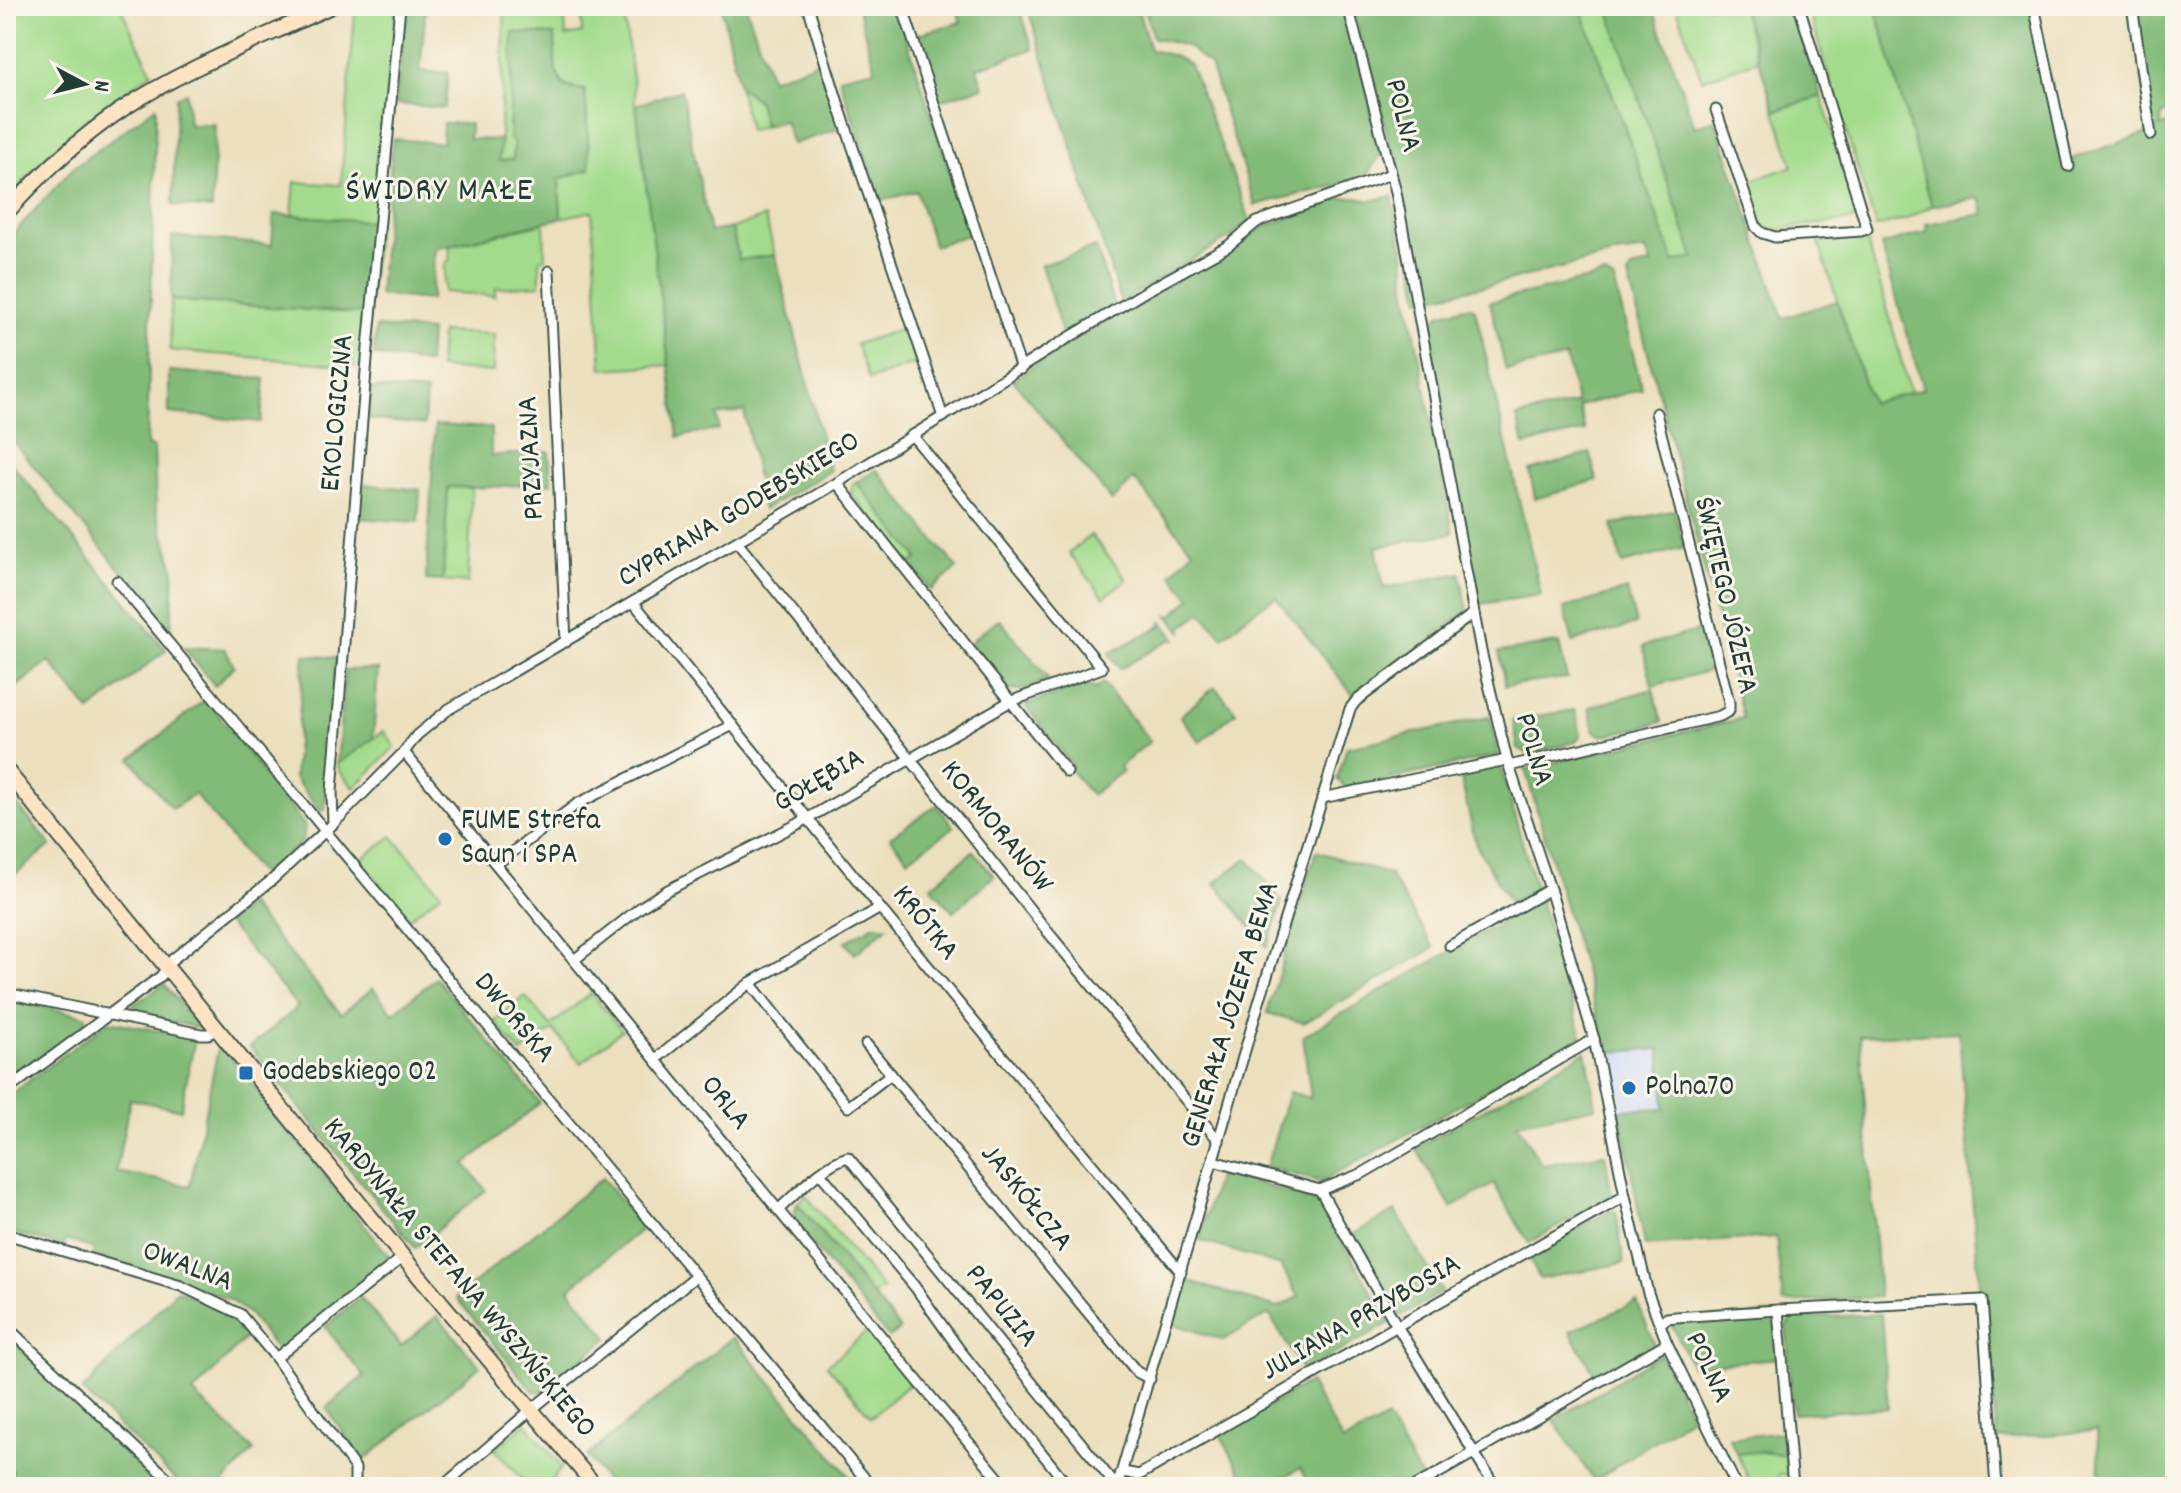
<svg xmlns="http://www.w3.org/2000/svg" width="2181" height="1493" font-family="Dekko,sans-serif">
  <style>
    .built { fill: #d2d9f9 }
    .green { fill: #a3db8c; stroke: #618c60; stroke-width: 2 }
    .forest { fill: #82bb78; stroke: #507c56; stroke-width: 2 }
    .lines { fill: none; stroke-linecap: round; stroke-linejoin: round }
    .street-casing { stroke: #3e5549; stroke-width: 13 }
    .secondary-casing { stroke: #3e5549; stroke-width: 18 }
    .street { stroke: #fff; stroke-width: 9 }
    .secondary { stroke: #fee4c5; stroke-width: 14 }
    .poi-dot { fill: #1f6fb2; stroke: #fbf7ec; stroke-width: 3 }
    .labels { text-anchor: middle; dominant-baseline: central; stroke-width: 6; stroke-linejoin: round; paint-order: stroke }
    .street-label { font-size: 30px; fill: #1f3d34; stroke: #fbf7ec }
    .poi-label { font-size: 30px; fill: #1f3d34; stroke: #fbf7ec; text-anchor: start }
    .quarter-label { font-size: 34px; letter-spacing: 2px; fill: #1f3d34; stroke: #fbf7ec }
  </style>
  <rect width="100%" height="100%" fill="#fbf7ec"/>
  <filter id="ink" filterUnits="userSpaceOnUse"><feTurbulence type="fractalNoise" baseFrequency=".0125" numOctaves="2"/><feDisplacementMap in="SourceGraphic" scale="16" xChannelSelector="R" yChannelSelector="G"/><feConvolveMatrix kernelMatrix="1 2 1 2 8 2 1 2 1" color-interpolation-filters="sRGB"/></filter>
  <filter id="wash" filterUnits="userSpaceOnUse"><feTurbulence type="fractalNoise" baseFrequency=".006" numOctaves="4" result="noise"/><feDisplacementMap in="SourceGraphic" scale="32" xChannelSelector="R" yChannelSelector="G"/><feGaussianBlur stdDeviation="1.8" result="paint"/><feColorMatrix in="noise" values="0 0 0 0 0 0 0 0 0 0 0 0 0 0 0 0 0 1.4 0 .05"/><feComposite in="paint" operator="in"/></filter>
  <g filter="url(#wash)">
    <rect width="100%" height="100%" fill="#ecdfbd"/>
    <!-- built -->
    <path class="built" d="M1660,1049L1665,1108L1620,1110L1608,1052Z"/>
    <!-- green -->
    <g class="green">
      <path d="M6,6H120L152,73L84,122L51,152L6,200Z"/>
      <path d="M373,6H397L377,222L292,215L295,182L341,185L355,13Z"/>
      <path d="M505,6H564L566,36L582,33L581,7L623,6L669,365L602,369L592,211L561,218L559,178L590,169L585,90C568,87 565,89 557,73L514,144V159L499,162Z"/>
      <path d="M1580,6H1607L1695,259L1674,263Z"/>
      <path d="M1676,6H1741L1758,60L1702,80Z"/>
      <path d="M1807,6H1875L1932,206L1907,219L1876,227Z"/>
      <path d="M739,86L758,101L764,126L749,131Z"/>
      <path d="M1821,96L1857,212L1852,220L1769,230L1761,226L1746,182L1793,166L1775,111Z"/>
      <path d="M765,217L775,255L739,260L732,228Z"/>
      <path d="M544,223L545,259L540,260V285L496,288L495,296L444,292L445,263L449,261L450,246Z"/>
      <path d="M1865,235L1890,318L1910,393L1871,404L1818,241Z"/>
      <path d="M171,300L368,314L362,367L170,350Z"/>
      <path d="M905,328L917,363L869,380L856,344Z"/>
      <path d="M441,332L494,334L493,372L439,368Z"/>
      <path d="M856,482L918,558L910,564L851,493L853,483Z"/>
      <path d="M448,486L472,488L468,583L443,581Z"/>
      <path d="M1091,535L1127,579L1104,597L1069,553Z"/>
      <path d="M384,731L395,747L354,788L340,772L337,764Z"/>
      <path d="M392,836L441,893L408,919L360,860Z"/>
      <path d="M591,993L622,1030L581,1063L553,1030L521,1053L494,1021L525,996L550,1026Z"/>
      <path d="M806,1195L816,1208L883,1289L873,1296L797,1203Z"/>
      <path d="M869,1330L910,1383L871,1417L827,1365Z"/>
      <path d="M526,1423L562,1468L546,1487H529L495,1449Z"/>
      <path d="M1753,1451L1785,1455L1788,1475H1779L1777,1487H1752L1737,1454Z"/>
    </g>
    <!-- forest -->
    <g class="forest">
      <path d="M405,6H426L420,71L448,73L445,108L396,104Z"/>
      <path d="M721,6H746L771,79L820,61L841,128L792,144L784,121L764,126L758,101L739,86Z"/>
      <path d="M857,6H896L970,234L934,246L916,191L880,201L839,77L875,69Z"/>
      <path d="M956,6H1019L1033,49L977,68L983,87L937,101L915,35L961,22Z"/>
      <path d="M1027,6H1137L1150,50L1175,56L1190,65L1250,220L1237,233L1121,302Z"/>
      <path d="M1144,6H1344L1364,79L1381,154L1364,179L1255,205L1210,65L1187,46L1153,38Z"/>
      <path d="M1351,6H1580L1674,262L1694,258L1607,6H1652L1695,127L1715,119L1783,318L1837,301L1871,403L1923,389L1881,245L1927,232L1926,224L1984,214L1980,198L1932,206L1875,6H2032L2069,160L2148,133L2135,6H2165L2168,18L2175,30V106L2162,116L2160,127L2175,121V1487H2011L2100,1479L2097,1431L1997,1439L1985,1294L1980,1296L1959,1032L1860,1036L1879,1297L1783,1303L1776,1237L1645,1246L1620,1110L1665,1108L1660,1049L1608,1052L1525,769L1743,718L1628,276L1631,269L1651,264L1646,250L1617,254L1486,286L1420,299L1393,157L1373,79Z"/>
      <path d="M1741,6H1793L1821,96L1775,111Z"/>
      <path d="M513,32L555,35C556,49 551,77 565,86C571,89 579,89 585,90L590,169L559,179L561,218L435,249L431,300L379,295L393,139L442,143L443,123L470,124L469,139L501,140L499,161L513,159L514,144L509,138Z"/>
      <path d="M681,90L710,232L732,228L739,260L775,255L830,471L763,510L744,411L717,415L719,429L678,437L636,105Z"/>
      <path d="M186,92L189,125L215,124L212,209L173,205L176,97Z"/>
      <path d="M156,107L147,445L154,448L156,510L174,569L171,631L6,433V242L72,169Z"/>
      <path d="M1392,196L1404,254L1406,287L1453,533L1376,547L1384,588L1460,573L1468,611L1354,696L1276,597L1247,616L1223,637L1201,612L1182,628L1183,633L1168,615L1171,616L1191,598L1171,574L1193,551L1134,479L1112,501L1013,380L1067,344L1244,241L1263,227L1341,198L1359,197L1370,201Z"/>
      <path d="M274,214L377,222L368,314L171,300L172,236L272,245Z"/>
      <path d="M1096,247L1114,306L1063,336L1041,265Z"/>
      <path d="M1605,275L1614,280L1642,389L1579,406L1585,431L1524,445L1517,417L1577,403L1566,357L1506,371L1490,302Z"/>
      <path d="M1469,306L1475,309L1541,595L1479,604L1425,323L1434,321L1440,314Z"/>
      <path d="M376,327L430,331L428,363L374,356Z"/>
      <path d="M169,371L265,379L261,422L169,413Z"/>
      <path d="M371,388L426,392L424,425L368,419Z"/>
      <path d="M435,425L491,428V456L549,451L551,483L472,488L448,487L443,581L426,580Z"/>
      <path d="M1590,453L1597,480L1535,499L1530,471Z"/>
      <path d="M6,457L166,650L90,711L49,661L16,687L6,675Z"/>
      <path d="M877,470L957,568L931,590L910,564L918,558L856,482Z"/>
      <path d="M362,484L420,490L418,522L359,518Z"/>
      <path d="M1674,510L1684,548L1622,564L1612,525Z"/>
      <path d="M1627,590L1636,624L1573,642L1564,608Z"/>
      <path d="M999,619L1049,679L1026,689L1010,691L972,645V640Z"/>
      <path d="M1162,622L1176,639L1170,640L1120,669L1109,653L1161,626Z"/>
      <path d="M1705,629L1716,669L1652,686L1643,646Z"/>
      <path d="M1559,643L1567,678L1505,686L1499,652Z"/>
      <path d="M183,647L225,649L234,666L215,686Z"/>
      <path d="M304,655L336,658L325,810L320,811L294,778Z"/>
      <path d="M378,669L373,739L337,764L345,670Z"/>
      <path d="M1103,683L1150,741L1119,767L1123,771L1091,795L1070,769L1072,765L1025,705L1084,684L1096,689Z"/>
      <path d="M1215,687L1236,712L1200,742L1180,716Z"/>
      <path d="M1653,689L1662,722L1603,736L1594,731L1589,707Z"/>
      <path d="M206,699L305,826L303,841L261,875L195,794L172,809L131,759Z"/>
      <path d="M1575,710L1581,734L1576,742L1528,754L1518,748L1513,720Z"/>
      <path d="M1490,717L1499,755L1347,789L1337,779L1347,747Z"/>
      <path d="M1500,765L1536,890L1510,903L1476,845L1460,775Z"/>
      <path d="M9,795L51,845L6,882V798Z"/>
      <path d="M937,805L954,827L908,859L890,837Z"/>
      <path d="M973,851L994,876L953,912L931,886Z"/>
      <path d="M1316,851L1390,875L1434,948L1304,1023L1267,1013Z"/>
      <path d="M1247,858L1282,902L1267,947L1215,883Z"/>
      <path d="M1540,900L1582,1037L1321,1182L1266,1167L1289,1092L1311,1098L1303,1036Z"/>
      <path d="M249,905L341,1014L373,988L393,1013L436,978L540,1103L465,1164L486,1190L415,1248L250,1047L298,1007L227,923Z"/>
      <path d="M874,925L887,927L855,954L845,942Z"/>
      <path d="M164,984L200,1028L123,1012Z"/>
      <path d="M6,999L86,1016L85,1027L6,1085Z"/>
      <path d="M109,1021L195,1038L181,1110L130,1099L116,1172L190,1186L219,1043L392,1260L278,1352L249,1314L229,1299L151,1272L93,1257L94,1249L67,1240L63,1246L6,1231V1098Z"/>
      <path d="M1586,1051L1596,1107L1517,1123L1542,1165L1605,1154L1612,1196L1529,1243L1494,1184L1451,1208L1416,1148Z"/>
      <path d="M1219,1171L1320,1203L1390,1323L1303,1372L1269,1314L1223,1340L1174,1324L1186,1280L1277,1308L1299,1297L1281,1266L1199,1240Z"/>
      <path d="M602,1178L643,1228L569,1289L608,1338L541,1392L533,1391L456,1298Z"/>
      <path d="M797,1203L900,1329L889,1338L793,1221Z"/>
      <path d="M1395,1211L1442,1292L1399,1317L1352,1235Z"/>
      <path d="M1609,1211L1616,1212L1624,1263L1540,1279L1528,1257Z"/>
      <path d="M177,1290C204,1301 232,1309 249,1334L193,1393L254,1450L219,1487H183L82,1391Z"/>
      <path d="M360,1297L401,1346L437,1316L480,1366L363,1461L326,1408L364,1376L325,1327Z"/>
      <path d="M1637,1302L1655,1345L1596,1377L1570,1331Z"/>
      <path d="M1775,1314L1778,1358L1692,1366L1670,1321Z"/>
      <path d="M1881,1314L1888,1408L1793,1414L1786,1326L1792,1319Z"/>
      <path d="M6,1335L169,1487H6V1479L13,1472L6,1465Z"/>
      <path d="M733,1337L858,1487H611L587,1456Z"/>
      <path d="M1660,1354L1692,1416L1594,1481L1554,1420Z"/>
      <path d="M1309,1382L1343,1442L1387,1418L1421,1478L1405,1487H1312L1300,1468L1267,1487H1249L1220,1434Z"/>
      <path d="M1784,1432L1785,1455L1764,1451L1737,1454L1729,1438Z"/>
    </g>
  </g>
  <g filter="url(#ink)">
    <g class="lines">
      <!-- street casing -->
      <g class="street-casing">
        <g id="street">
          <path d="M808,6L839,106L943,417"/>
          <path d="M902,6L1021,369"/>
          <path d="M1348,6L1396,192L1481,651L1507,760L1550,889L1594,1039L1625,1196L1648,1293L1667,1343L1737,1487"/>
          <path d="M2034,6L2068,166"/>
          <path d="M2132,6L2151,135"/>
          <path d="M1716,110L1756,227L1762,233L1775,237L1861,231L1867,229L1799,6"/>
          <path d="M549,271L566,642"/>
          <path d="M837,483L1067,772"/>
          <path d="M737,542L1048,932L1219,1141"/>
          <path d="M117,581L872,1487"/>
          <path d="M634,603L880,908L1181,1272"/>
          <path d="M404,752L922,1386L1006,1487"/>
          <path d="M1509,766L1720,716L1729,711V702L1656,413"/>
          <path d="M1322,798L1507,760"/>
          <path d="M333,824L332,791L367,359L400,6"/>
          <path d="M496,864L577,804L733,725"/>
          <path d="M1450,946L1550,889"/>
          <path d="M574,960L641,907L666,891L798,824L1009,702L1102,668L912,435"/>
          <path d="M750,983L848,1107L891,1074"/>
          <path d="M6,993L201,1034H208L219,1029"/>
          <path d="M866,1044L1137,1372L1150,1379"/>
          <path d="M656,1059L750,983L880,908"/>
          <path d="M6,1091L161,976L173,959L272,880L333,824L404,752L417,735L449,709L837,483L1060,343L1148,290L1228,246L1257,222L1391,174"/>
          <path d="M1213,1161L1320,1190L1363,1173L1594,1039"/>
          <path d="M820,1173L915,1287L959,1349L1069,1487"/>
          <path d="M1320,1190L1397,1326L1495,1487"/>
          <path d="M779,1209C797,1193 825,1163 848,1157L1117,1487"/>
          <path d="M6,1234L181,1286L240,1314L276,1358L355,1468V1487"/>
          <path d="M1778,1310L1793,1487"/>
          <path d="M1661,1323L1667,1318L1676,1317L1778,1310L1982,1300L1996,1487"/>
          <path d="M6,1326L177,1487"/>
          <path d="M276,1358L403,1257"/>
          <path d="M1123,1472L1139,1475L1397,1326L1625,1196"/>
          <path d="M442,1487L532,1409L696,1276"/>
          <path d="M1117,1487L1260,999L1350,709L1356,701L1474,613"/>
          <path d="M1414,1487L1667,1343"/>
        </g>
      </g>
      <!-- secondary casing -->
      <g class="secondary-casing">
        <g id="secondary">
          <path d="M6,213C40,175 78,139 121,110C186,67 261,39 331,6"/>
          <path d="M6,770L403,1257L596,1487"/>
        </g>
      </g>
      <!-- street -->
      <use href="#street" class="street"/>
      <!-- secondary -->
      <use href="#secondary" class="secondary"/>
    </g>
  </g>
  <!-- markers -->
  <g class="poi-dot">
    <circle cx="445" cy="839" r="8"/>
    <rect x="238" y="1065" width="16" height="16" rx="4"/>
    <circle cx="1629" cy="1088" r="8"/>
  </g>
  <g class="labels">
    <!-- street labels -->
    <g class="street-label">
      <text transform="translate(1401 116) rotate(76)">POLNA</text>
      <text transform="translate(339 413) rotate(-85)">EKOLOGICZNA</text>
      <text transform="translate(533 458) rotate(-93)">PRZYJAZNA</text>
      <text transform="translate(740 511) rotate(-31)">CYPRIANA GODEBSKIEGO</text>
      <text transform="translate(1724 596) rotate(77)">ŚWIĘTEGO JÓZEFA</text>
      <text transform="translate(1532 750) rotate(74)">POLNA</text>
      <text transform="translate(820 782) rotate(-30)">GOŁĘBIA</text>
      <text transform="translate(995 828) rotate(51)">KORMORANÓW</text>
      <text transform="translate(924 924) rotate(51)">KRÓTKA</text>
      <text transform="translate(1232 1015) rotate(-73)">GENERAŁA JÓZEFA BEMA</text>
      <text transform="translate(513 1019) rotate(50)">DWORSKA</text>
      <text transform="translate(724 1104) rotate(51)">ORLA</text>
      <text transform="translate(1025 1199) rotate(51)">JASKÓŁCZA</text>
      <text transform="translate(187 1268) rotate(21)">OWALNA</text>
      <text transform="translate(458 1279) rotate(50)">KARDYNAŁA STEFANA WYSZYŃSKIEGO</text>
      <text transform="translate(1000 1307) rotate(51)">PAPUZIA</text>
      <text transform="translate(1362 1319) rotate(-30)">JULIANA PRZYBOSIA</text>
      <text transform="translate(1707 1368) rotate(65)">POLNA</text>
    </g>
    <!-- poi labels -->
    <g class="poi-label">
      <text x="461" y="822">FUME Strefa<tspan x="461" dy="34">Saun i SPA</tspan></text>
      <text x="262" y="1073">Godebskiego 02</text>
      <text x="1645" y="1088">Polna70</text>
    </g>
    <!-- quarter labels -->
    <g class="quarter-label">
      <text x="440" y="192">ŚWIDRY MAŁE</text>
    </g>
  </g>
  <!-- margin -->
  <rect width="2181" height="1493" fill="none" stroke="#fbf7ec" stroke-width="32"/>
  <!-- north arrow -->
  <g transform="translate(84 84) rotate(97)" stroke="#fbf7ec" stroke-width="6" paint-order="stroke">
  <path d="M0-6L14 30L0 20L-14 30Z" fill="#1f3d34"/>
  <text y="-12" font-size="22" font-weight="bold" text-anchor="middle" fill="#1f3d34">N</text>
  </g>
</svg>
